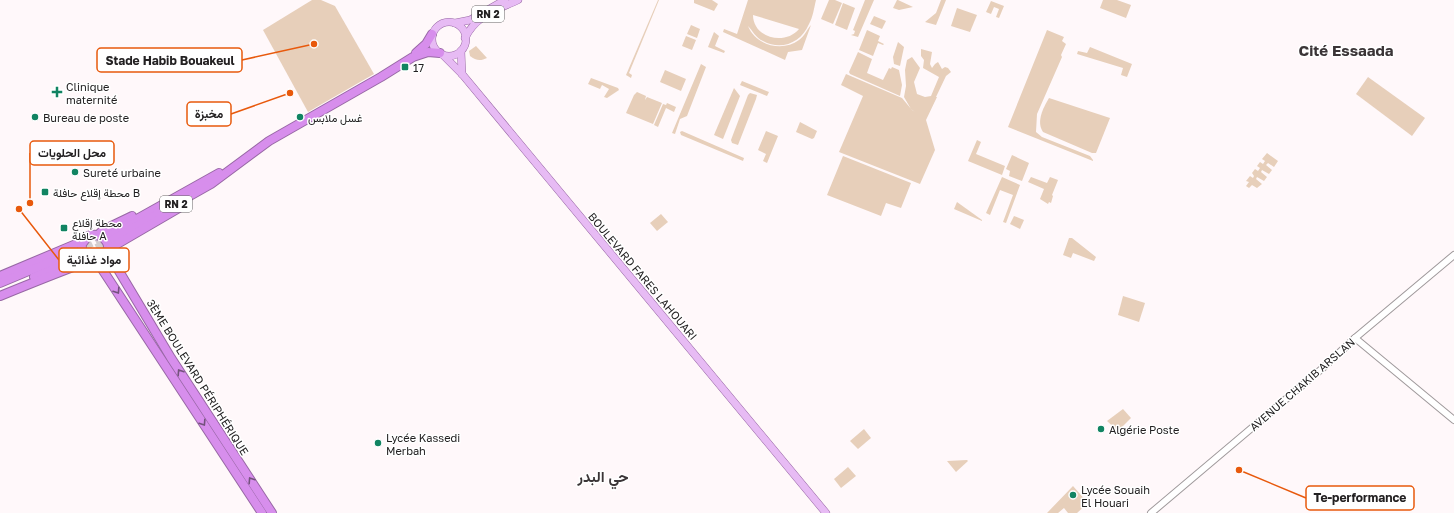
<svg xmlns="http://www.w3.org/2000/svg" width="1454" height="513" font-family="'Golos Text',Vazirmatn,sans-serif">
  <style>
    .green { fill: #e7cfba; fill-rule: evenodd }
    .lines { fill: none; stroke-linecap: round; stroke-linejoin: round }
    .highway-tunnel { stroke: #d3cdcf; stroke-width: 8; stroke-dasharray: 8 4; stroke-linecap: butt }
    .secondary-casing { stroke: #9f999b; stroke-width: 8 }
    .primary-casing { stroke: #9868a5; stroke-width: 8 }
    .highway-casing { stroke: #9868a5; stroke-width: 10 }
    .secondary { stroke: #fff; stroke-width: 6 }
    .primary { stroke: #e7bbf4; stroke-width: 7 }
    .highway { stroke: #d78eec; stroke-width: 8 }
    .oneway { stroke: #74527d }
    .poi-dot { fill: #118462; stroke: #fff; stroke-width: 1.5 }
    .labels { text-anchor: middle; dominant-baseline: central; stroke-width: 3; stroke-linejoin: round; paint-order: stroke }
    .shield { fill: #fff; stroke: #656464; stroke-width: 1 }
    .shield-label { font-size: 10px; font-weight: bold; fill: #232122 }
    .poi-label { font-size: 11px; fill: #232122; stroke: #fff; text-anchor: start }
    .street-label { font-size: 11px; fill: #232122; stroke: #fff }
    .district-label { font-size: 15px; font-weight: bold; fill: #3b3537; stroke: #fff }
    .leader { fill: none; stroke: #e8590c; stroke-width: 1.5 }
    .callout-dot { fill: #e8590c; stroke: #fff; stroke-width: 1.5 }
    .callout { fill: #fff; stroke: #e8590c; stroke-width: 1.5 }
    .callout-label { font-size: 12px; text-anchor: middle; font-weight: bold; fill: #232122 }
  </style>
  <rect width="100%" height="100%" fill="#fff8fa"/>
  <!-- green -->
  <g class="green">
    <path d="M312,0H321L335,6L374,74L308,112L263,30Z"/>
    <path d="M658,0H659L629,73L632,75L631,78L626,75Z"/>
    <path d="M694,0H712L718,4L714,11L694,3Z"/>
    <path d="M748,0H816C814,8 813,17 809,24C801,43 781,51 763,41C756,38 752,30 748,26C756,46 783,52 799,40C805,36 807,29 811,25L802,50L788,52L785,60L723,32L724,29L737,34ZM753,15L799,29C785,46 753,38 753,15Z"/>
    <path d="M829,0H835L842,3L833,24L821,19Z"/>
    <path d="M865,0H874L858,37L851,35L854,34L855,31L853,30Z"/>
    <path d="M897,0H898L913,7L899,10L893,8Z"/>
    <path d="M941,0H946L936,25L925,22L936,13Z"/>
    <path d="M1103,0H1117L1131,5L1126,18L1100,8Z"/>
    <path d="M991,1L1004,6L999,18L996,17L999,9L994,7L991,14L986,12Z"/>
    <path d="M843,3L855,8L847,30L835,25Z"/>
    <path d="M957,8L977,15L970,32L951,26Z"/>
    <path d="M874,16L886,21L882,29L870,24Z"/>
    <path d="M691,25L700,29L697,38L687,34Z"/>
    <path d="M867,30L880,36L878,41L884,44L883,45L878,43L873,56L859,50Z"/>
    <path d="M1047,30L1064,37L1062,41L1066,44L1061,55L1062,57L1037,114L1036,132L1042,137L1090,156L1093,160V161L1008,127Z"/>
    <path d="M714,32L719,36L715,46L725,51L724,53L708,47Z"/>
    <path d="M686,36L696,40L692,50L682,46Z"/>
    <path d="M898,42L904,47L900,66L894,64L893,57Z"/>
    <path d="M476,46L487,58C481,61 476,61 470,56L469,51Z"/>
    <path d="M1090,47L1132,64L1127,77L1121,75L1123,68L1077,54L1078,51L1087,53Z"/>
    <path d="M921,49L932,52L930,64L932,68L935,64L938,62L942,69L945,67L948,68L951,72L946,76L936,97H937L926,120L935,150L920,184L839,152L863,96L841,85L846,74L902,98L912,110L915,112L911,109L904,97L906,86L905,70L907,60L912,57L920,68L914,82L917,94L925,97L931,96L939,77L923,68L924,60L921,56Z"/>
    <path d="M858,52L872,59L867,73L883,80L889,68L891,69L892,67L899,70L902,85L900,96L850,74L849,72Z"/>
    <path d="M701,64L706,67L687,116L680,119L675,134L672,133Z"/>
    <path d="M665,70L686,79L681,91L660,82Z"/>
    <path d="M1368,77L1425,118L1412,136L1356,94Z"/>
    <path d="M591,78L618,88L619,90L607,98L604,97L609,89L602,85L600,89L588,84Z"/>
    <path d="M742,81L769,92L767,96L740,85Z"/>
    <path d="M734,88L740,96L723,139L714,135Z"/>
    <path d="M637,92L646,96L645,100L647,97L662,103L653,124L626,113L634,95Z"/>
    <path d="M750,93L757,95L756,99L738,145L732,143L731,140L748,95Z"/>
    <path d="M1049,98L1110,118L1096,153H1092L1043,132C1036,122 1043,108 1049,98Z"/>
    <path d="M667,103L676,107L674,112L666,108L658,127L654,125L663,104L666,105Z"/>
    <path d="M800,122L817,131L814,138L812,139L796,132Z"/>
    <path d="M682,131L744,158L743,161L681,135L680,132Z"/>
    <path d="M766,131L778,136L767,163L763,161L766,154L758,150Z"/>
    <path d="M977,140L981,142L976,154L1005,166L1002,175L968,161Z"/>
    <path d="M1267,153L1278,161L1274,167L1268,163L1266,165L1272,170L1269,174L1262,170L1261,172L1267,177L1264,181L1257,177L1256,179L1262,184L1257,188L1252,185L1249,188L1246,186L1249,182L1246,181L1250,176L1253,178L1254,176L1252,173L1255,169L1258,171L1260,168L1257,166L1260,162L1263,164L1265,161L1262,159Z"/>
    <path d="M1012,155L1029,163L1022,181L1009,176L1010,171L1006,169Z"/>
    <path d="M843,156L911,183L901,208L886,203L881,216L827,195Z"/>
    <path d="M1002,177L1020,185L1006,223L1003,222L1013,195L1000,190L990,215L986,213Z"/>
    <path d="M1031,177L1047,183L1050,177L1058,180L1052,195L1053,196L1051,203L1049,202L1048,204L1040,199L1044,189L1028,182Z"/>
    <path d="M957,202L982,220V221L954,209Z"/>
    <path d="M661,214L668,222L657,231L650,223Z"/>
    <path d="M1014,216L1024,220L1020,229L1010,224Z"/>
    <path d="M1069,238H1072L1096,257L1094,261L1073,253L1071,258L1063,255Z"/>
    <path d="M1123,296L1145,303L1139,322L1118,315Z"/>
    <path d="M1123,409L1131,418L1118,431L1107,421Z"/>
    <path d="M864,429L871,438L858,449L850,441Z"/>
    <path d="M967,460L968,461L956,472L947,461Z"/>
    <path d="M848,467L856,476L841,488L834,479Z"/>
    <path d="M1073,486L1088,503L1077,513H1068L1064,508L1058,513H1047Z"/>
  </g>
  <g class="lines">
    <!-- highway-tunnel -->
    <g class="highway-tunnel">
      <path d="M74,252L107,235"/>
      <path d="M75,259L112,240"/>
    </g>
    <!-- secondary casing -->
    <g class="secondary-casing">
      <g id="secondary">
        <path d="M1355,338L1454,420"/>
        <path d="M1151,513L1324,367L1355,338L1454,255"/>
      </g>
    </g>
    <!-- primary casing -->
    <g class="primary-casing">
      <g id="primary">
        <circle cx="449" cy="39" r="17"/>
        <path d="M455,23L470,20L505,0"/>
        <path d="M465,38C476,15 497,10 518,0"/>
        <path d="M461,51L462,74"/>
        <path d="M443,55L462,74L826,513"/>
      </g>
    </g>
    <!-- highway casing -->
    <g class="highway-casing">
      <g id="highway">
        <path d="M416,53L426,44L432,34"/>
        <path d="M110,234L219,173"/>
        <path d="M98,235L103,230L132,216"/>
        <path d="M112,240L211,184L269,141L381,77L413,57L428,52L440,53"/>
        <path d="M107,250L179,208"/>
        <path d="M107,251L171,358L272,513"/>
        <path d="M94,260L100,266L262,513"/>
        <path d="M0,276L83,241"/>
        <path d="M34,277L75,259"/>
        <path d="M0,283L74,252"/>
        <path d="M0,296C27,285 54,274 81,264C87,261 97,261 101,258C116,250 105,230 88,236L82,244C81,252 84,257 92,260"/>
      </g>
    </g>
    <!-- secondary -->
    <use href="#secondary" class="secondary"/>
    <!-- primary -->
    <use href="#primary" class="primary"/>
    <!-- highway -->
    <use href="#highway" class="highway"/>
  </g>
  <!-- one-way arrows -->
  <defs><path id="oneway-chevron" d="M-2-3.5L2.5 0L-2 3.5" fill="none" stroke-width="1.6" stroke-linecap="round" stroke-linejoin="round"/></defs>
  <g class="oneway">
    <use href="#oneway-chevron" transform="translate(117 291) rotate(57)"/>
    <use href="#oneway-chevron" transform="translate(180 372) rotate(-123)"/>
    <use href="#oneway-chevron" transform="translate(203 423) rotate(57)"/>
    <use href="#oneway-chevron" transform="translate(251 480) rotate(-123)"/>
  </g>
  <!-- markers -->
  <g class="poi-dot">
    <rect x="401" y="63" width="8" height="8" rx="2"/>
    <path d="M55 86h4v4h4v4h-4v4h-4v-4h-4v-4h4z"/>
    <circle cx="35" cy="117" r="4"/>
    <circle cx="300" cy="117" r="4"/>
    <circle cx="75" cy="172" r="4"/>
    <rect x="41" y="188" width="8" height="8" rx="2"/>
    <rect x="60" y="224" width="8" height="8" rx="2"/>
    <circle cx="1101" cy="429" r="4"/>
    <circle cx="378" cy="443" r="4"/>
    <circle cx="1073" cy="495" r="4"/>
  </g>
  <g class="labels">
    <!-- shield labels -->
    <g class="shield">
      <rect x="472" y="6" width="32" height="16" rx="3"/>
      <rect x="160" y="196" width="32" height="16" rx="3"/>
    </g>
    <g class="shield-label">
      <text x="488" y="14">RN 2</text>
      <text x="176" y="204">RN 2</text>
    </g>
    <!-- poi labels -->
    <g class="poi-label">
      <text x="413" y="67">17</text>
      <text x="66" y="86">Clinique<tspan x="66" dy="13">maternité</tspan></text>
      <text x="43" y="117">Bureau de poste</text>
      <text x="308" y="117">غسل ملابس</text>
      <text x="83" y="172">Sureté urbaine</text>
      <text x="53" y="192">محطة إقلاع حافلة B</text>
      <text x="72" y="222">محطة إقلاع<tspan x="72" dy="13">حافلة A</tspan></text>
      <text x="1109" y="429">Algérie Poste</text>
      <text x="386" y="437">Lycée Kassedi<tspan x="386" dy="13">Merbah</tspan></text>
      <text x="1081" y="489">Lycée Souaih<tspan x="1081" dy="13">El Houari</tspan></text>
    </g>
    <!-- street labels -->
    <g class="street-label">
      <text transform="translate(643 276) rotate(50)">BOULEVARD FARES LAHOUARI</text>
      <text transform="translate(198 377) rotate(58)">3ÈME BOULEVARD PÉRIPHÉRIQUE</text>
      <text transform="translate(1302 384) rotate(-41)">AVENUE CHAKIB ARSLAN</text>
    </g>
    <!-- district labels -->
    <g class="district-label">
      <text x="1346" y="50">Cité Essaada</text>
      <text x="603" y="476">حي البدر</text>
    </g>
  </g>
  <!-- callouts -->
  <path class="leader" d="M314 44L242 60M290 93L231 114M30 203L30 153M19 209L59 260M1239 470L1306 498"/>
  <g class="callout-dot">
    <circle cx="314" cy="44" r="4"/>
    <circle cx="290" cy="93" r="4"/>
    <circle cx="30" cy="203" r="4"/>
    <circle cx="19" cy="209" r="4"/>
    <circle cx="1239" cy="470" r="4"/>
  </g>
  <g class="callout">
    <rect x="97" y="48" width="145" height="24" rx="4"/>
    <rect x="187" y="102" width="44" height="24" rx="4"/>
    <rect x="30" y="141" width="84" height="24" rx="4"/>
    <rect x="59" y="248" width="70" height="24" rx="4"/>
    <rect x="1306" y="486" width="108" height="24" rx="4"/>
  </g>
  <g class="callout-label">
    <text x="170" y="65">Stade Habib Bouakeul</text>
    <text x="209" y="118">مخبزة</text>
    <text x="72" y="157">محل الحلويات</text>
    <text x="94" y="264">مواد غذائية</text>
    <text x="1360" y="502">Te-performance</text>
  </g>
</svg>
